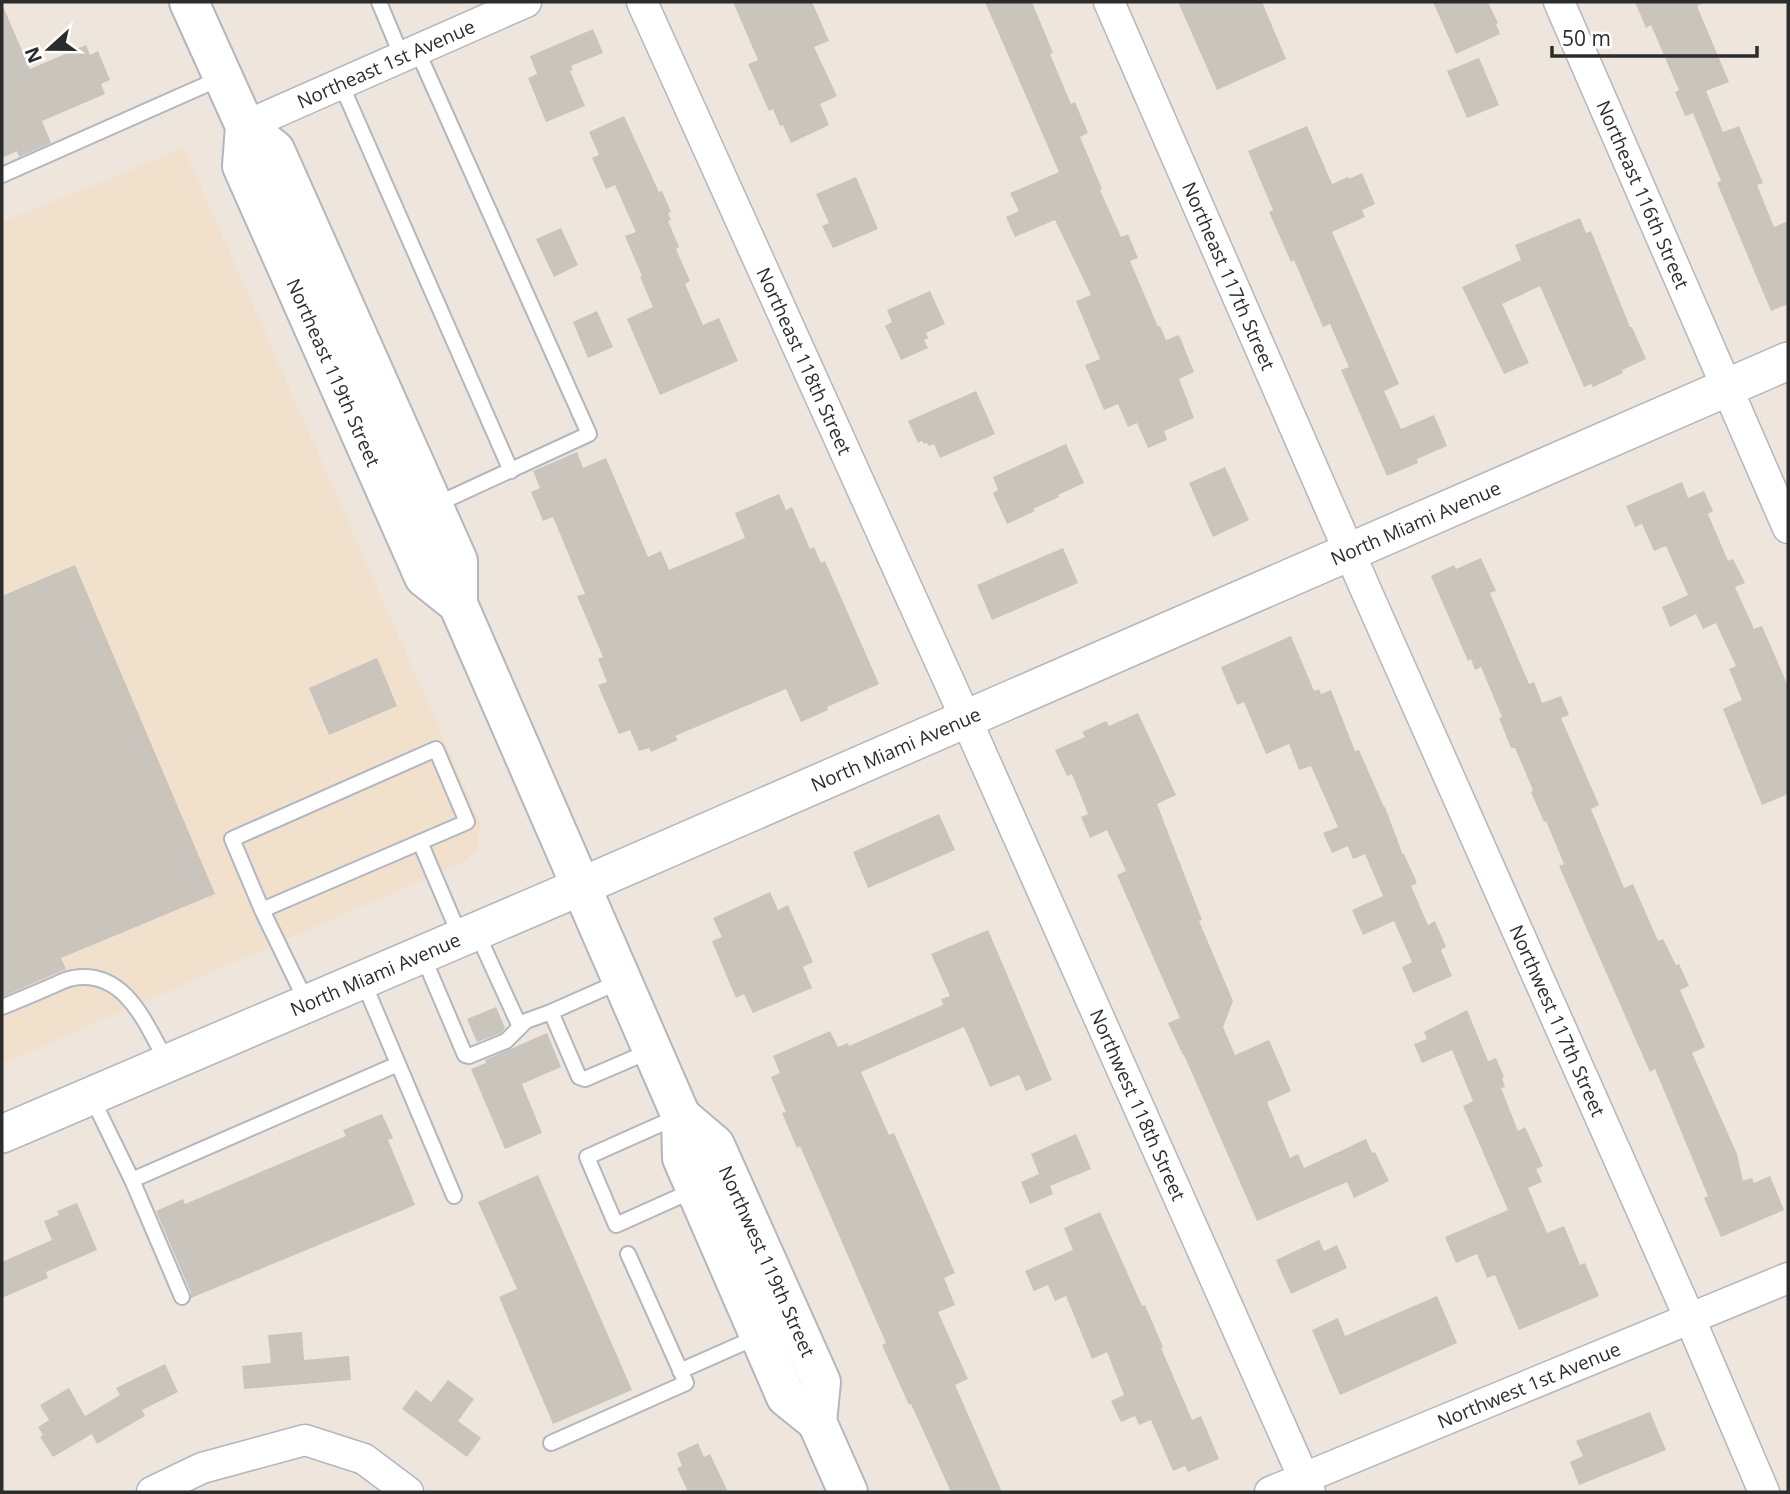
<svg xmlns="http://www.w3.org/2000/svg" width="1790" height="1494" font-family="'Open Sans',sans-serif">
  <style>
    .education { fill: #f1e1cc }
    .building { fill: #c9c4bc }
    .lines { fill: none; stroke-linecap: round; stroke-linejoin: round }
    .service-casing { stroke: #b2b6c0; stroke-width: 18 }
    .minor-casing { stroke: #b2b6c0; stroke-width: 33 }
    .tertiary-casing { stroke: #b2b6c0; stroke-width: 40 }
    .secondary-casing { stroke: #b2b6c0; stroke-width: 42 }
    .service { stroke: #fff; stroke-width: 14 }
    .minor { stroke: #fff; stroke-width: 30 }
    .tertiary { stroke: #fff; stroke-width: 37 }
    .secondary { stroke: #fff; stroke-width: 38 }
    .labels { text-anchor: middle; dominant-baseline: central; stroke-width: 6; stroke-linejoin: round; paint-order: stroke }
    .street-label { font-size: 19px; fill: #2c2c2c; stroke: #fff }
  </style>
  <rect width="100%" height="100%" fill="#eee6dd"/>
  <!-- education -->
  <path class="education" d="M184,148L481,823L477,850L464,862L2,1064V222Z"/>
  <!-- building -->
  <g class="building">
    <path d="M733,2H812L829,41L814,47L837,96L820,104L829,125L791,143L783,125L780,126L773,109L769,111L748,64L758,60Z"/>
    <path d="M985,2H1032L1053,53L1050,54L1071,104L1075,102L1088,133L1080,137L1102,189L1100,190L1121,237L1128,234L1138,258L1130,261L1158,327L1160,326L1166,340L1179,335L1194,372L1179,379L1194,418L1164,431L1167,440L1148,448L1137,423L1128,427L1118,404L1104,410L1085,365L1100,359L1076,301L1091,295L1055,220L1015,237L1006,217L1019,211L1010,193L1059,172Z"/>
    <path d="M1178,2H1262L1286,59L1217,90Z"/>
    <path d="M1433,2H1488L1498,23L1496,24L1500,34L1456,54Z"/>
    <path d="M1635,2H1706L1697,6L1729,82L1706,91L1723,132L1739,126L1763,183L1757,185L1774,227L1788,221V304L1771,311L1717,183L1721,181L1693,113L1685,116L1675,92L1679,90L1651,25L1646,28Z"/>
    <path d="M2,4L30,69L86,45L90,55L98,51L110,80L101,84L105,94L42,121L51,143L19,157L17,151L2,158Z"/>
    <path d="M593,29L603,53L571,66L573,70L570,71L585,106L546,122L528,78L537,74L530,56Z"/>
    <path d="M1479,58L1499,105L1467,118L1447,71Z"/>
    <path d="M624,116L659,192L662,191L671,212L668,213L671,220L668,221L679,247L676,249L690,281L685,284L703,325L719,318L738,361L660,395L627,319L653,307L640,277L642,276L625,236L636,232L615,185L606,189L592,158L599,155L589,132Z"/>
    <path d="M1307,126L1332,184L1348,177L1349,179L1362,173L1375,204L1362,210L1365,217L1332,232L1399,384L1384,391L1401,429L1434,415L1447,446L1417,459L1418,463L1387,476L1341,370L1349,367L1330,324L1323,327L1294,260L1291,262L1269,212L1273,210L1248,151Z"/>
    <path d="M856,177L878,229L833,248L822,226L829,223L816,194Z"/>
    <path d="M1580,218L1586,233L1591,231L1630,327H1632L1646,359L1622,370L1623,373L1593,387L1591,384L1584,387L1540,286L1502,304L1529,363L1504,374L1462,287L1521,260L1515,245Z"/>
    <path d="M561,228L578,265L554,277L536,239Z"/>
    <path d="M930,291L945,324L926,333L928,338L924,340L928,348L901,360L885,326L892,322L887,310Z"/>
    <path d="M597,311L613,347L588,358L573,322Z"/>
    <path d="M976,391L995,434L940,458L934,444L929,446L927,443L924,444L922,441L918,443L908,421Z"/>
    <path d="M1066,444L1084,483L1058,495L1059,497L1033,509L1035,511L1007,524L993,493L998,490L993,477Z"/>
    <path d="M577,452L583,468L606,458L648,557L661,551L669,570L745,538L735,513L779,494L786,510L792,507L810,549L814,547L821,563L825,561L879,684L827,707L828,710L801,722L786,689L675,736L678,740L651,752L649,748L639,751L630,730L619,734L598,685L607,682L598,659L603,657L577,596L585,594L553,517L543,521L531,492L540,488L533,471Z"/>
    <path d="M1225,467L1249,520L1213,537L1189,483Z"/>
    <path d="M1682,482L1688,498L1704,491L1713,511L1708,514L1728,561L1733,559L1745,583L1735,587L1754,629L1762,626L1788,686V794L1762,805L1723,709L1742,700L1729,669L1736,666L1716,623L1703,629L1696,614L1670,627L1662,607L1688,595L1666,546L1654,551L1642,524L1635,527L1626,506Z"/>
    <path d="M1063,548L1078,583L992,620L977,585Z"/>
    <path d="M1481,558L1496,591L1490,593L1529,684L1534,682L1542,703L1561,696L1569,715L1561,718L1599,805L1591,809L1624,888L1633,884L1658,941L1663,939L1676,965L1679,964L1689,986L1680,990L1705,1047L1692,1053L1737,1154L1743,1181L1752,1178L1754,1183L1770,1176L1784,1210L1721,1237L1704,1198L1708,1196L1655,1069L1650,1072L1559,866L1564,864L1546,821L1544,822L1531,792L1533,790L1515,748H1511L1499,718L1502,717L1481,667L1475,670L1471,659L1468,661L1431,576L1454,565L1456,569Z"/>
    <path d="M75,565L215,894L61,958L66,969L2,997V596Z"/>
    <path d="M1291,636L1314,691L1319,689L1321,694L1331,690L1355,751L1359,750L1384,807H1385L1403,855L1404,854L1417,883L1411,886L1428,925L1435,921L1446,947L1441,950L1452,976L1413,993L1402,967L1412,962L1394,921L1363,935L1352,910L1383,896L1365,854L1353,859L1348,846L1332,853L1323,833L1338,827L1311,766L1299,770L1289,744L1266,754L1244,702L1237,705L1221,667Z"/>
    <path d="M377,658L397,706L329,735L309,688Z"/>
    <path d="M1138,713L1176,795L1157,804L1202,920L1199,921L1233,1001L1223,1027L1235,1055L1269,1040L1291,1091L1267,1102L1290,1158L1298,1154L1304,1168L1366,1139L1372,1153L1375,1152L1389,1181L1354,1198L1347,1182L1257,1221L1184,1055H1183L1168,1023L1180,1018L1117,875L1126,871L1107,830L1090,838L1081,817L1088,814L1072,774L1067,776L1055,750L1085,737L1082,732L1106,721L1109,726Z"/>
    <path d="M939,814L955,850L868,888L853,852Z"/>
    <path d="M770,892L778,910L788,905L813,962L803,967L812,988L753,1013L744,994L736,998L727,977L712,941L722,937L713,918Z"/>
    <path d="M988,930L1052,1080L1026,1091L1019,1075L990,1087L964,1027L861,1072L889,1135L894,1133L955,1273L944,1278L955,1305L938,1312L968,1379L955,1385L1002,1492H951L911,1404L909,1405L882,1345L886,1343L800,1146L797,1148L782,1113L786,1112L771,1077L780,1073L773,1056L830,1031L838,1047L848,1043L849,1046L943,1005L941,999L950,996L931,954Z"/>
    <path d="M496,1007L505,1028L501,1033L477,1042L467,1019Z"/>
    <path d="M1467,1010L1488,1061L1496,1058L1504,1077L1502,1078L1505,1087L1501,1088L1518,1131L1525,1127L1543,1166L1536,1169L1542,1182L1528,1188L1547,1233L1564,1226L1580,1265L1585,1263L1599,1296L1519,1330L1495,1275L1487,1278L1477,1254L1456,1263L1445,1237L1508,1210L1463,1106L1473,1101L1452,1050L1422,1063L1414,1044L1427,1039L1424,1032Z"/>
    <path d="M547,1033L561,1067L522,1084L542,1133L505,1149L471,1069L486,1063L485,1060Z"/>
    <path d="M382,1114L393,1138L388,1140L415,1205L191,1298V1293L156,1211L183,1199L185,1204L346,1136L343,1130Z"/>
    <path d="M1076,1134L1091,1169L1050,1186L1053,1194L1030,1204L1021,1182L1039,1174L1031,1154Z"/>
    <path d="M538,1175L632,1390L553,1424L499,1297L517,1289L478,1202Z"/>
    <path d="M77,1203L97,1250L46,1272L48,1278L2,1298V1262L52,1240L44,1221L59,1215L57,1211Z"/>
    <path d="M1100,1212L1142,1306L1145,1305L1163,1347L1161,1348L1192,1420L1201,1416L1219,1459L1188,1472L1185,1466L1173,1471L1151,1420L1139,1425L1135,1416L1121,1422L1111,1401L1124,1395L1107,1352L1092,1359L1066,1296L1055,1301L1048,1285L1034,1291L1025,1271L1073,1250L1064,1228Z"/>
    <path d="M1319,1240L1324,1251L1337,1245L1347,1268L1291,1294L1276,1260Z"/>
    <path d="M1437,1296L1457,1343L1340,1395L1312,1330L1338,1318L1345,1336Z"/>
    <path d="M302,1332L304,1360L349,1356L351,1380L244,1389L242,1366L271,1363L268,1335Z"/>
    <path d="M165,1364L178,1392L142,1410L145,1416L97,1444L92,1434L53,1457L40,1437L43,1435L38,1427L49,1420L40,1405L69,1388L85,1416L120,1395L116,1388Z"/>
    <path d="M448,1380L474,1399L458,1421L481,1438L467,1457L402,1409L416,1390L431,1402Z"/>
    <path d="M1650,1412L1666,1450L1579,1485L1570,1462L1583,1456L1576,1441Z"/>
    <path d="M698,1443L704,1457L710,1454L728,1492H688L677,1468L682,1466L677,1453Z"/>
  </g>
  <g class="lines">
    <!-- service casing -->
    <g class="service-casing">
      <g id="service">
        <path d="M379,2L402,57"/>
        <path d="M417,50L589,434L435,505"/>
        <path d="M341,84L511,471"/>
        <path d="M2,175L221,78"/>
        <path d="M420,842L460,936"/>
        <path d="M262,910L467,822L436,749L232,839L262,910L307,1003"/>
        <path d="M477,933L520,1027"/>
        <path d="M422,954L465,1055L469,1056L506,1041L526,1021L551,1012"/>
        <path d="M363,981L454,1196"/>
        <path d="M621,981L551,1012L579,1077L585,1079L650,1051"/>
        <path d="M2,1007C19,1000 36,993 52,986C59,983 66,979 73,978C126,969 146,1025 167,1062"/>
        <path d="M92,1098L132,1180L182,1297"/>
        <path d="M679,1116L587,1157L616,1225L694,1190"/>
        <path d="M132,1180L398,1064"/>
        <path d="M680,1371L759,1336"/>
        <path d="M551,1443L686,1383L628,1254"/>
      </g>
    </g>
    <!-- minor casing -->
    <g class="minor-casing">
      <g id="minor">
        <path id="s1" d="M642,2L966,719L1310,1492"/>
        <path id="s2" d="M1109,2L1365,588L1690,1319L1764,1492"/>
        <path id="s3" d="M1559,2L1788,528"/>
        <path id="s4" d="M245,126L526,2"/>
        <path d="M152,1492L202,1468L305,1440L364,1459L408,1492"/>
        <path id="s5" d="M1270,1492L1788,1278"/>
      </g>
    </g>
    <!-- tertiary casing -->
    <g class="tertiary-casing">
      <g id="tertiary">
        <path id="s6" d="M2,1134L582,886L1788,361"/>
      </g>
    </g>
    <!-- secondary casing -->
    <g class="secondary-casing">
      <g id="secondary">
        <path id="s7" d="M189,2L245,126L242,166L424,577L458,604"/>
        <path d="M245,126L275,150L458,561V604L681,1116L682,1158L786,1397L817,1422L848,1492"/>
        <path id="s8" d="M681,1116L715,1145L821,1382L817,1422"/>
      </g>
    </g>
    <!-- service -->
    <use href="#service" class="service"/>
    <!-- minor -->
    <use href="#minor" class="minor"/>
    <!-- tertiary -->
    <use href="#tertiary" class="tertiary"/>
    <!-- secondary -->
    <use href="#secondary" class="secondary"/>
  </g>
  <g class="labels">
    <!-- street labels -->
    <g class="street-label">
      <text stroke="none"><textPath href="#s4" startOffset="154">Northeast 1st Avenue</textPath></text>
      <text stroke="none"><textPath href="#s3" startOffset="210">Northeast 116th Street</textPath></text>
      <text stroke="none"><textPath href="#s2" startOffset="299">Northeast 117th Street</textPath></text>
      <text stroke="none"><textPath href="#s1" startOffset="394">Northeast 118th Street</textPath></text>
      <text stroke="none"><textPath href="#s7" startOffset="402">Northeast 119th Street</textPath></text>
      <text stroke="none"><textPath href="#s6" startOffset="1540">North Miami Avenue</textPath></text>
      <text stroke="none"><textPath href="#s6" startOffset="973">North Miami Avenue</textPath></text>
      <text stroke="none"><textPath href="#s6" startOffset="406">North Miami Avenue</textPath></text>
      <text stroke="none"><textPath href="#s2" startOffset="1113">Northwest 117th Street</textPath></text>
      <text stroke="none"><textPath href="#s1" startOffset="1209">Northwest 118th Street</textPath></text>
      <text stroke="none"><textPath href="#s8" startOffset="172">Northwest 119th Street</textPath></text>
      <text stroke="none"><textPath href="#s5" startOffset="280">Northwest 1st Avenue</textPath></text>
    </g>
  </g>
  <!-- border -->
  <rect width="1790" height="1494" fill="none" stroke="#2c2c2c" stroke-width="7"/>
  <!-- north arrow -->
  <g transform="translate(49 49) rotate(249)" stroke="#ffffff" stroke-width="5" paint-order="stroke">
  <path d="M0-5L12 26L0 18L-12 26Z" fill="#2c2c2c"/>
  <text y="-10" font-size="19" font-weight="bold" text-anchor="middle" fill="#2c2c2c">N</text>
  </g>
  <!-- scale -->
  <path d="M1552 46v10h205v-10" fill="none" stroke="#2c2c2c" stroke-width="3.5"/>
  <text x="1562" y="46" font-size="21" fill="#2c2c2c" stroke="#ffffff" stroke-width="5" paint-order="stroke">50 m</text>
</svg>
